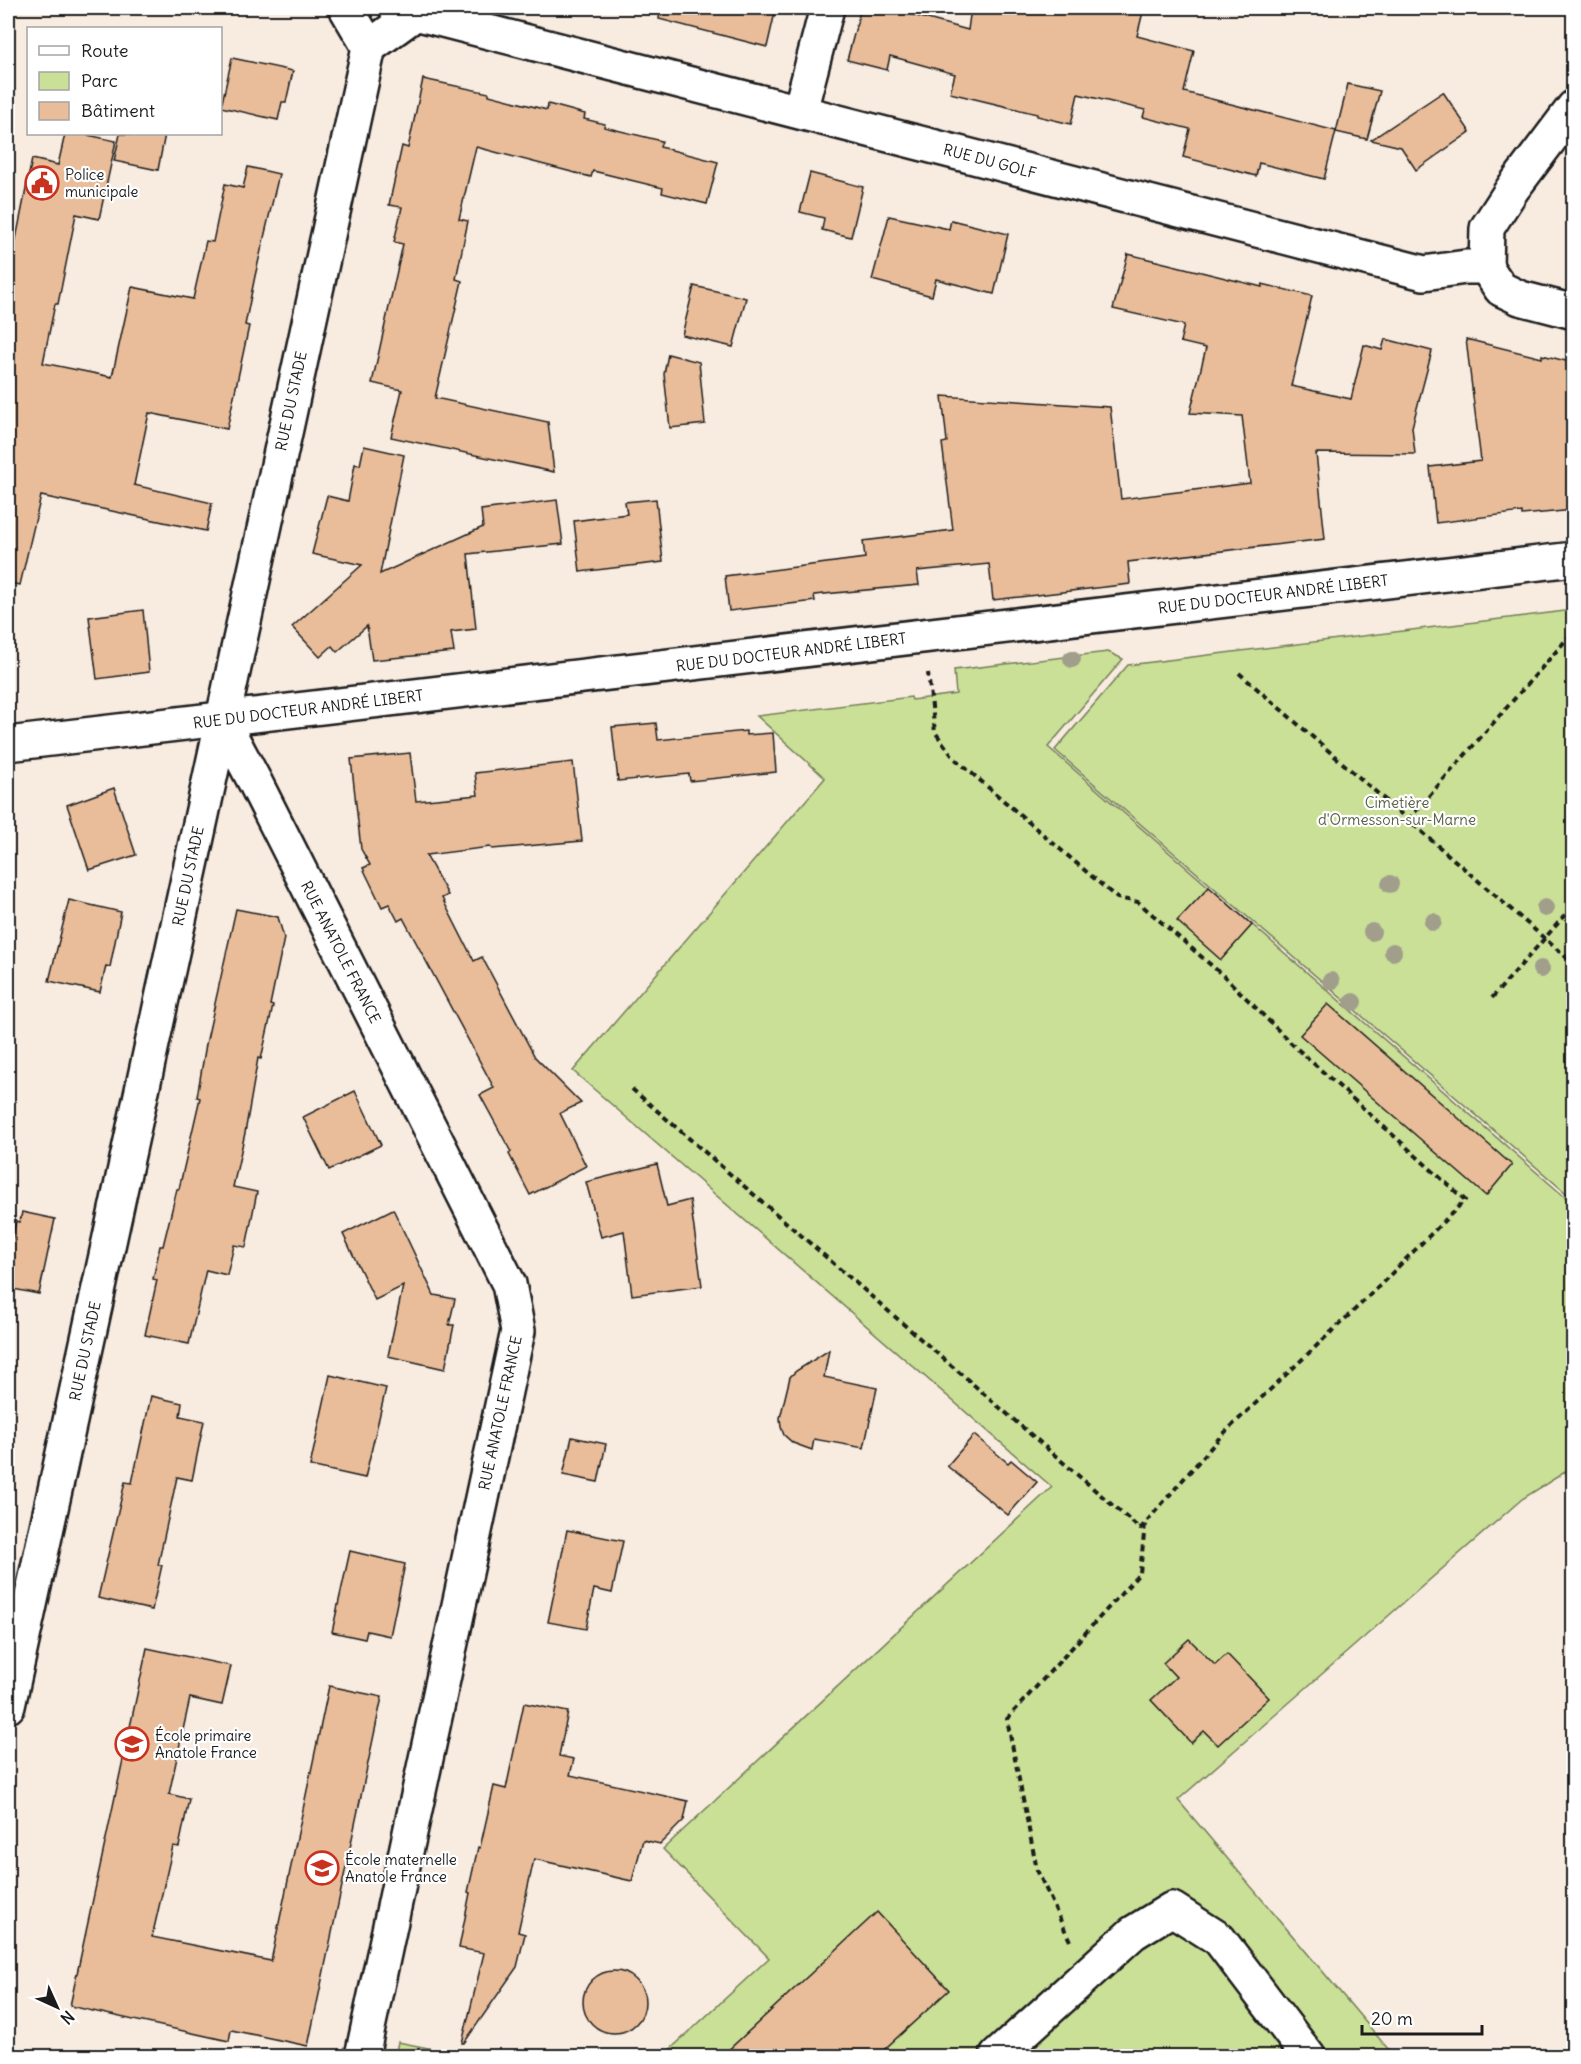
<svg xmlns="http://www.w3.org/2000/svg" width="1581" height="2064" font-family="Delius,sans-serif">
  <style>
    .green { fill: #cae096; stroke: #737e59; stroke-width: 1.5 }
    .building { fill: #e9bd99; stroke: #1c1c1c; stroke-width: 1.5 }
    .lines { fill: none; stroke-linecap: round; stroke-linejoin: round }
    .street-casing { stroke: #1c1c1c; stroke-width: 38 }
    .path { stroke: #1c1c1c; stroke-width: 4; stroke-dasharray: 6 4.5; stroke-linecap: butt }
    .street { stroke: #fff; stroke-width: 33 }
    .tree { fill: #a19f8c }
    .labels { text-anchor: middle; dominant-baseline: central; stroke-width: 4.5; stroke-linejoin: round; paint-order: stroke }
    .street-label { font-size: 15px; fill: #1c1c1c; stroke: #fff }
    .poi-label { font-size: 15px; fill: #1c1c1c; stroke: #fff; text-anchor: start }
    .park-label { font-size: 15px; fill: #596147; stroke: #fff }
  </style>
  <rect width="100%" height="100%" fill="#f8ebe0"/>
  <filter id="ink" filterUnits="userSpaceOnUse"><feTurbulence type="fractalNoise" baseFrequency=".0167" numOctaves="2"/><feDisplacementMap in="SourceGraphic" scale="12" xChannelSelector="R" yChannelSelector="G"/><feConvolveMatrix kernelMatrix="1 2 1 2 8 2 1 2 1" color-interpolation-filters="sRGB"/></filter>
  <g filter="url(#ink)">
    <!-- green -->
    <g class="green">
      <path d="M1573,610H1574L1573,1199L1055,750L1128,665Z"/>
      <path d="M1108,652L1123,659L1048,747L1573,1204V1467L1522,1499L1178,1800L1394,2056H663L769,1958L663,1849L1052,1487L573,1071L825,778L757,716L911,697L912,700L956,694L954,670Z"/>
      <path d="M398,2042L458,2054L460,2056H395Z"/>
    </g>
    <!-- building -->
    <g class="building">
      <path d="M660,8H776L767,47L659,19Z"/>
      <path d="M861,8H903L902,12L968,30L971,8H1144L1137,36L1194,51L1184,92L1336,131L1324,179L1259,163L1256,176L1183,157L1190,129L1143,117L1145,110L1078,94L1071,124L1037,116V114L950,93L955,74L890,56L887,70L847,60Z"/>
      <path d="M232,58L293,71L286,102H282L278,120L221,107Z"/>
      <path d="M423,79L489,93V95L547,110L548,104L585,114L584,119L605,124L604,127L662,141L660,147L718,162L707,204L662,193L663,188L593,171L591,177L476,147L459,219L468,221L456,279L462,281L435,398L548,422L554,472L391,437L402,390L372,383L403,244L394,242L402,207L389,205L402,146L408,148Z"/>
      <path d="M1348,84L1380,91L1367,139L1336,132Z"/>
      <path d="M1443,92L1470,132L1416,170L1401,147L1371,140Z"/>
      <path d="M65,134H83L116,141L99,219L76,214L58,304H55L43,363L112,377L132,287L193,299L206,241L213,242L225,184L243,188L248,167L279,174L255,276L245,325L249,326L227,429L149,413L134,485L212,503L206,531L41,496L20,585L8,583V279L32,159L58,165Z"/>
      <path d="M120,134H165L158,170L114,161Z"/>
      <path d="M810,173L863,187L851,237L822,230L824,218L800,212Z"/>
      <path d="M889,216L949,229L951,220L1008,234L994,294L936,279L932,296L872,280Z"/>
      <path d="M1128,254L1262,287V284L1312,296L1291,386L1351,399L1364,345L1382,350L1385,339L1432,351L1412,427L1415,454L1316,453L1325,539L1128,562L1130,584L993,600L989,564L917,571L919,585L814,595L815,601L729,611L725,576L865,558L863,541L953,530L942,443L947,442L942,396L1110,407L1121,499L1250,483L1242,416L1190,413L1206,348L1180,342L1184,325L1113,309Z"/>
      <path d="M694,286L746,298L733,347L682,335Z"/>
      <path d="M1466,339L1542,358V355L1574,363V510L1522,515V512L1436,523L1430,467L1481,461Z"/>
      <path d="M668,354L699,362L705,424L670,428L664,374Z"/>
      <path d="M364,446L404,455L380,574L483,527L481,510L557,500L563,544L468,554L476,629L451,632L454,652L372,660L367,626L337,652L332,646L320,657L292,627L362,565L312,554L327,496L348,501L355,464L360,465Z"/>
      <path d="M656,499L663,562L580,572L574,521L627,514L625,502Z"/>
      <path d="M143,610L149,672L97,679L89,617Z"/>
      <path d="M656,723L658,740L746,731V735L773,733L776,772L690,781L689,774L618,781L612,727Z"/>
      <path d="M410,753L416,801L478,795L475,773L573,762L582,841L492,849L490,847L426,855L448,895L442,898L474,961L482,957L535,1057L581,1103L560,1113L586,1166L530,1195L509,1154L511,1152L480,1095L494,1088L403,918L398,921L389,904L382,907L363,868L370,865L361,849L351,759Z"/>
      <path d="M114,788L136,855L89,870L67,805Z"/>
      <path d="M1209,887L1252,925L1221,960L1177,921Z"/>
      <path d="M69,900L121,912L110,967L106,966L100,992L49,981Z"/>
      <path d="M236,909L278,917L284,938L270,1005L273,1006L261,1059L258,1058L245,1133L233,1187L257,1192L246,1247L234,1245L227,1275L206,1270L189,1344L145,1335L157,1280L153,1279L160,1246H163L177,1189H179L200,1098L197,1097L206,1044Z"/>
      <path d="M1328,1004L1512,1165L1486,1196L1300,1035Z"/>
      <path d="M355,1091L381,1145L329,1170L303,1117Z"/>
      <path d="M657,1164L667,1206L690,1200L702,1286L632,1295L624,1231L601,1237L586,1182Z"/>
      <path d="M393,1209L434,1295L455,1299L449,1325H454L445,1369L388,1356L403,1286L375,1300L343,1234Z"/>
      <path d="M22,1212L55,1219L39,1294L8,1288V1259L16,1221L20,1222Z"/>
      <path d="M829,1350L824,1377L877,1388L864,1448L814,1439L812,1450L793,1443L784,1435L781,1427L780,1418L790,1377L796,1371Z"/>
      <path d="M330,1375L386,1388L365,1478L310,1466Z"/>
      <path d="M151,1396L182,1403L180,1416L204,1421L192,1480L177,1477L158,1565H162L152,1610L98,1598L125,1482L132,1483Z"/>
      <path d="M974,1435L1008,1463L1011,1460L1037,1482L1008,1515L947,1466Z"/>
      <path d="M572,1437L606,1444L598,1482L563,1475Z"/>
      <path d="M567,1530L623,1541L612,1593L594,1589L586,1629L548,1622Z"/>
      <path d="M350,1551L405,1564L390,1636L367,1631L365,1639L332,1632Z"/>
      <path d="M1189,1639L1215,1665L1227,1654L1269,1698L1218,1745L1204,1731L1191,1743L1151,1700L1176,1677L1163,1663Z"/>
      <path d="M147,1648L231,1666L222,1705L190,1698L169,1794L189,1799L179,1847L173,1846L152,1937L271,1961L329,1686L382,1697L308,2046L231,2030L229,2041L70,2006Z"/>
      <path d="M524,1703L568,1712L559,1756L574,1759L570,1775L688,1801L684,1820L660,1844L643,1840L632,1881L534,1859L518,1932L525,1934L517,1967L464,2043H462L484,1953L459,1948L470,1893L468,1892L478,1847L480,1848L494,1786L506,1789Z"/>
      <path d="M877,1912L949,1990L877,2056H722Z"/>
      <circle cx="614" cy="2002" r="31"/>
    </g>
    <g class="lines">
      <!-- street casing -->
      <g class="street-casing">
        <g id="street">
          <path d="M346,8L369,47"/>
          <path d="M396,8L1424,273L1466,267H1486L1501,289L1520,298L1574,312"/>
          <path d="M800,111L827,8"/>
          <path d="M1486,267L1487,228L1513,188L1574,107"/>
          <path d="M222,720L255,782L509,1284L518,1331L362,2056"/>
          <path d="M8,744L1574,559"/>
          <path d="M8,1706L369,47L416,13"/>
          <path d="M997,2056L1133,1933L1172,1909L1219,1939L1308,2056"/>
        </g>
      </g>
      <!-- path -->
      <g class="path">
        <path d="M1239,673L1574,964"/>
        <path d="M1408,820L1574,631"/>
        <path d="M1492,998L1574,905"/>
        <path d="M632,1089L1140,1529L1221,1436L1365,1300L1465,1200L1292,1044L1226,978L1138,902L1117,898L954,758L935,732L928,673"/>
        <path d="M1070,1941L1037,1870L1007,1719L1140,1573L1145,1524"/>
      </g>
      <!-- street -->
      <use href="#street" class="street"/>
    </g>
    <!-- trees -->
    <g class="tree">
      <circle cx="1072" cy="659" r="9"/>
      <circle cx="1390" cy="884" r="9"/>
      <circle cx="1545" cy="908" r="9"/>
      <circle cx="1433" cy="922" r="9"/>
      <circle cx="1372" cy="932" r="9"/>
      <circle cx="1393" cy="952" r="9"/>
      <circle cx="1541" cy="969" r="9"/>
      <circle cx="1331" cy="981" r="9"/>
      <circle cx="1353" cy="1002" r="9"/>
    </g>
  </g>
  <!-- icons -->
  <defs>
    <g id="civic-ring" transform="scale(1.725)"><circle r="9.5" fill="#fff" stroke="#c8321e" stroke-width="1.5"/><path d="M-.6-6.5H3V-4.5H.6V-3L4-1V1h2V6H-6V1h2V-1L-.6-3ZM-1.2 2.5V6h2.4V2.5Z" fill="#c8321e"/></g>
    <g id="school-ring" transform="scale(1.725)"><circle r="9.5" fill="#fff" stroke="#c8321e" stroke-width="1.5"/><path d="M0-5L7-2L0 1L-7-2ZM-4 1L0 2.5L4 1V4Q0 6-4 4Z" fill="#c8321e"/></g>
  </defs>
  <g fill-rule="evenodd">
    <use href="#civic-ring" x="42" y="183"/>
    <use href="#school-ring" x="132" y="1744"/>
    <use href="#school-ring" x="322" y="1868"/>
  </g>
  <g class="labels">
    <!-- street labels -->
    <g class="street-label">
      <text transform="translate(990 161) rotate(15)">RUE DU GOLF</text>
      <text transform="translate(291 401) rotate(-78)">RUE DU STADE</text>
      <text transform="translate(1273 594) rotate(-7)">RUE DU DOCTEUR ANDRÉ LIBERT</text>
      <text transform="translate(791 652) rotate(-7)">RUE DU DOCTEUR ANDRÉ LIBERT</text>
      <text transform="translate(308 709) rotate(-7)">RUE DU DOCTEUR ANDRÉ LIBERT</text>
      <text transform="translate(188 876) rotate(-78)">RUE DU STADE</text>
      <text transform="translate(341 952) rotate(63)">RUE ANATOLE FRANCE</text>
      <text transform="translate(85 1351) rotate(-78)">RUE DU STADE</text>
      <text transform="translate(500 1413) rotate(-78)">RUE ANATOLE FRANCE</text>
    </g>
    <!-- poi labels -->
    <g class="poi-label">
      <text x="65" y="174">Police<tspan x="65" dy="17">municipale</tspan></text>
      <text x="155" y="1735">École primaire<tspan x="155" dy="17">Anatole France</tspan></text>
      <text x="345" y="1859">École maternelle<tspan x="345" dy="17">Anatole France</tspan></text>
    </g>
    <!-- park labels -->
    <g class="park-label">
      <text x="1397" y="802">Cimetière<tspan x="1397" dy="17">d'Ormesson-sur-Marne</tspan></text>
    </g>
  </g>
  <!-- margin -->
  <rect width="1581" height="2064" fill="none" stroke="#fff" stroke-width="30"/>
  <rect x="15" y="15" width="1551" height="2034" fill="none" stroke="#1c1c1c" stroke-width="2" filter="url(#ink)"/>
  <!-- legend -->
  <rect x="27" y="27" width="195" height="108" fill="#ffffff" stroke="#a4a4a4" stroke-width="1.5"/>
  <rect x="39" y="46" width="30" height="9" fill="#ffffff" stroke="#a4a4a4" stroke-width="1.5"/>
  <text x="81" y="57" font-size="18" fill="#1c1c1c">Route</text>
  <rect x="39" y="72" width="30" height="18" fill="#cae096" stroke="#a4a4a4" stroke-width="1.5"/>
  <text x="81" y="87" font-size="18" fill="#1c1c1c">Parc</text>
  <rect x="39" y="102" width="30" height="18" fill="#e9bd99" stroke="#a4a4a4" stroke-width="1.5"/>
  <text x="81" y="117" font-size="18" fill="#1c1c1c">Bâtiment</text>
  <!-- north arrow -->
  <g transform="translate(57 2007) rotate(135)" stroke="#ffffff" stroke-width="4.5" paint-order="stroke">
  <path d="M0-4.5L10 22L0 15L-10 22Z" fill="#1c1c1c"/>
  <text y="-9" font-size="16" font-weight="bold" text-anchor="middle" fill="#1c1c1c">N</text>
  </g>
  <!-- scale -->
  <path d="M1362 2025v9h120v-9" fill="none" stroke="#1c1c1c" stroke-width="3"/>
  <text x="1371" y="2025" font-size="18" fill="#1c1c1c" stroke="#ffffff" stroke-width="4.5" paint-order="stroke">20 m</text>
</svg>
